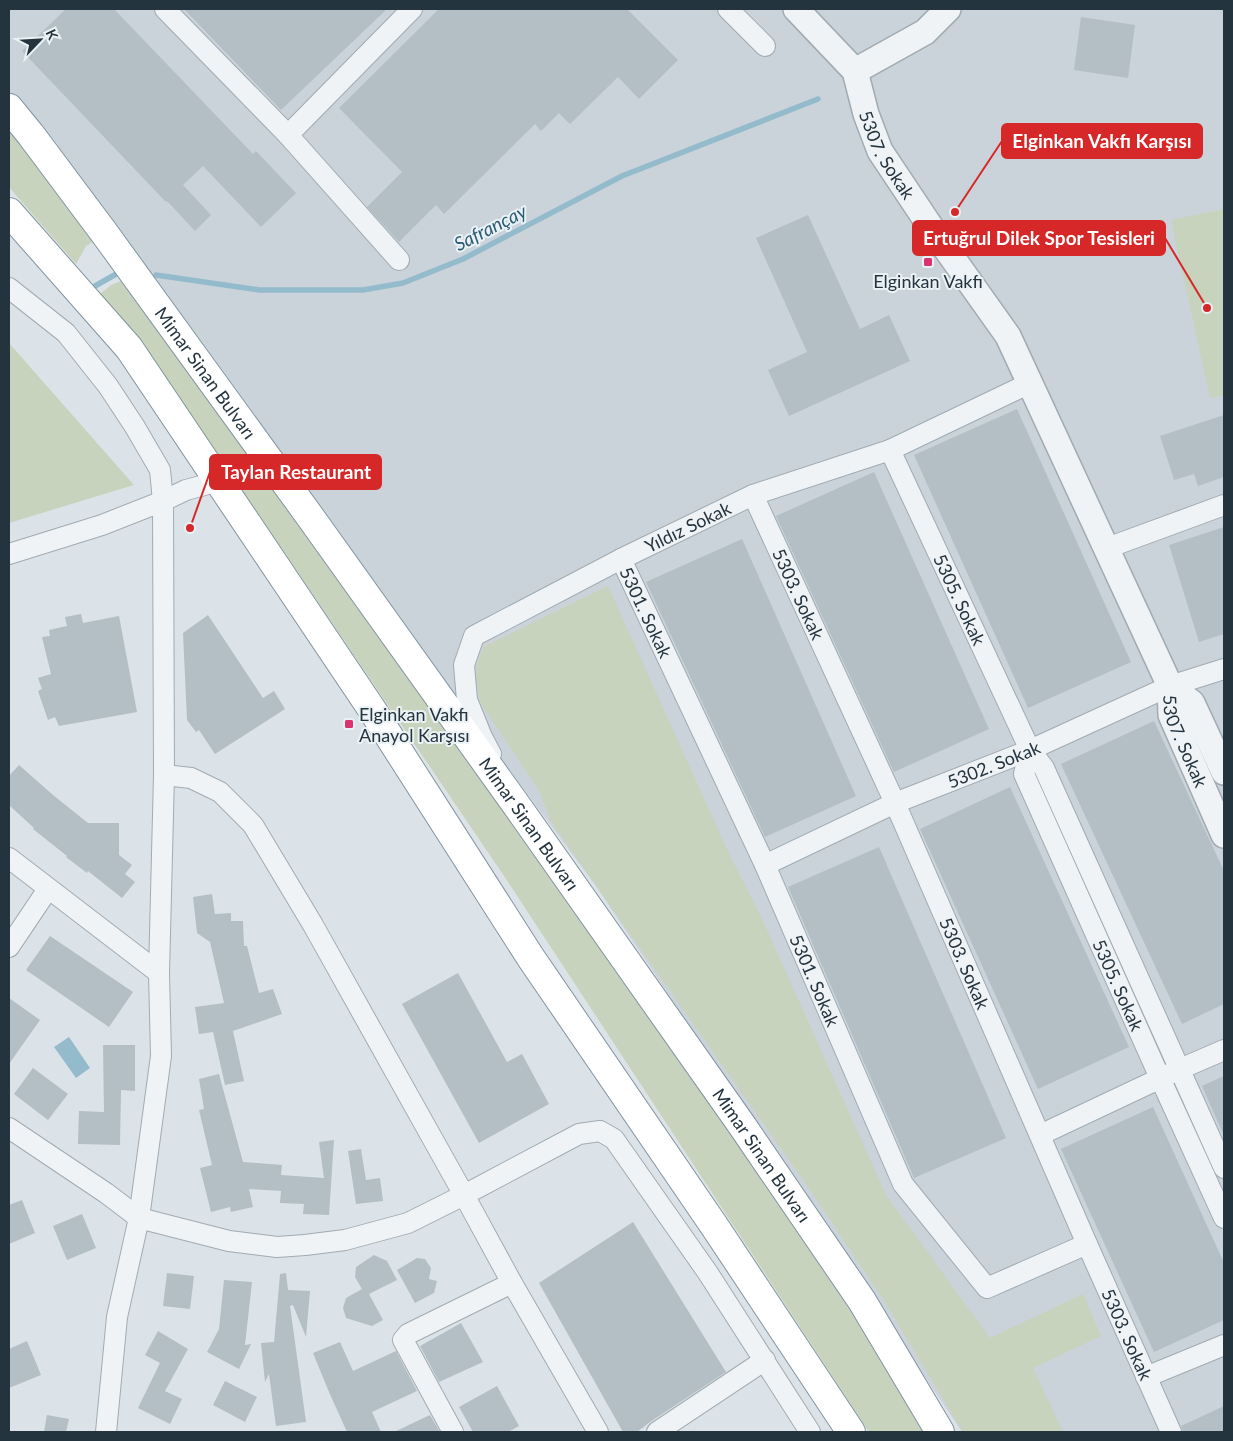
<svg xmlns="http://www.w3.org/2000/svg" width="1233" height="1441" font-family="Lato,sans-serif">
  <style>
    .built { fill: #cad3da }
    .green { fill: #c7d3bc }
    .water { fill: #93bbcc }
    .lines { fill: none; stroke-linecap: round; stroke-linejoin: round }
    .stream { stroke: #93bbcc; stroke-width: 5.5 }
    .building { fill: #b3bec5 }
    .minor-casing { stroke: #a1abb2; stroke-width: 22 }
    .tertiary-casing { stroke: #a1abb2; stroke-width: 28 }
    .trunk-casing { stroke: #8294a0; stroke-width: 30 }
    .minor { stroke: #eff3f6; stroke-width: 20 }
    .tertiary { stroke: #eff3f6; stroke-width: 25 }
    .trunk { stroke: #fff; stroke-width: 28 }
    .poi-dot { fill: #db3370; stroke: #ebf2f5; stroke-width: 2 }
    .labels { text-anchor: middle; dominant-baseline: central; stroke-width: 4; stroke-linejoin: round; paint-order: stroke }
    .street-label { font-size: 18px; fill: #24343f; stroke: #ebf2f5 }
    .poi-label { font-size: 18px; fill: #24343f; stroke: #ebf2f5 }
    .water-label { font-size: 19px; font-style: italic; fill: #2b5d77; stroke: #ebf2f5 }
    .leader { fill: none; stroke: #d62828; stroke-width: 2 }
    .callout-dot { fill: #d62828; stroke: #ebf2f5; stroke-width: 2 }
    .callout { fill: #d62828; stroke: #d62828; stroke-width: 2 }
    .callout-label { font-size: 19px; text-anchor: middle; font-weight: bold; fill: #fff }
  </style>
  <rect width="100%" height="100%" fill="#dce3e8"/>
  <!-- built -->
  <path class="built" d="M9,9H1224V1432H962L595,885L9,95Z"/>
  <!-- green -->
  <g class="green">
    <path d="M9,123L96,240L86,246L76,264L9,187Z"/>
    <path d="M1224,209V395L1210,398L1171,220Z"/>
    <path d="M121,281L245,450L534,854L851,1307L924,1432H869L504,876L225,465L144,348L99,295L111,285Z"/>
    <path d="M9,343L134,485L9,523Z"/>
    <path d="M608,586L731,858L759,912L886,1195L990,1338L1083,1294L1101,1336L1033,1368L1063,1432H963L886,1304L815,1197L550,820L540,792L480,702L475,671L483,647Z"/>
  </g>
  <!-- water -->
  <path class="water" d="M69,1037L90,1068L76,1078L54,1047Z"/>
  <g class="lines">
    <!-- stream -->
    <g class="stream">
      <path d="M156,275L260,290H363L403,283L463,259L622,176L818,99"/>
      <path d="M95,286L118,273"/>
    </g>
  </g>
  <!-- building -->
  <g class="building">
    <path d="M66,9H114L253,154L256,151L296,193L261,227L203,166L183,185L211,215L195,231L167,201L166,202L22,51Z"/>
    <path d="M184,9H387L281,110Z"/>
    <path d="M439,9H627L678,60L639,99L618,77L570,124L559,113L541,131L535,124L444,214L436,205L399,242L367,207L402,172L339,108Z"/>
    <path d="M1081,17L1135,25L1128,78L1074,70Z"/>
    <path d="M808,215L860,329L889,315L910,361L789,416L768,370L807,352L756,238Z"/>
    <path d="M1017,409L1131,662L1028,708L914,455Z"/>
    <path d="M1224,415V477L1198,486L1194,474L1174,480L1160,436Z"/>
    <path d="M874,472L989,729L894,772L776,516Z"/>
    <path d="M1224,527V634L1199,642L1169,545Z"/>
    <path d="M742,539L856,796L765,837L646,582Z"/>
    <path d="M81,614L83,623L119,616L137,712L59,726L55,717L48,720L38,691L42,689L38,678L51,674L42,637L50,636L49,630L67,626L65,617Z"/>
    <path d="M208,615L263,698L274,691L285,709L215,754L199,730L196,732L187,720L184,655L183,633Z"/>
    <path d="M1154,721L1224,871V1004L1182,1024L1061,764Z"/>
    <path d="M19,765L53,795L88,823H119V855L132,865L125,874L135,882L122,898L88,871L87,873L66,857L67,856L33,829L34,828L9,805V776Z"/>
    <path d="M1010,787L1129,1047L1038,1089L920,829Z"/>
    <path d="M879,847L1006,1138L914,1178L788,887Z"/>
    <path d="M212,894L215,914L231,913V921H243L244,946H247L259,993L273,989L282,1014L233,1031L244,1081L225,1085L213,1032L199,1034L195,1007L224,1003L210,942L197,933L193,897Z"/>
    <path d="M50,936L133,992L109,1027L26,970Z"/>
    <path d="M458,973L507,1062L522,1054L549,1104L479,1143L402,1004Z"/>
    <path d="M9,998L40,1020L9,1064Z"/>
    <path d="M103,1045H135V1091L121,1090L120,1145L78,1144L79,1111L104,1112Z"/>
    <path d="M33,1068L68,1094L48,1120L14,1094Z"/>
    <path d="M219,1074L243,1162L282,1165L281,1175L324,1178L319,1142L334,1140L329,1215L303,1214L304,1204L280,1203L281,1191L249,1189L253,1207L231,1212L230,1207L211,1212L200,1168L212,1165L199,1110L204,1109L199,1079Z"/>
    <path d="M1224,1076V1136L1202,1086Z"/>
    <path d="M1153,1107L1224,1263V1320L1154,1352L1061,1149Z"/>
    <path d="M361,1149L366,1180L380,1178L383,1201L356,1204L348,1151Z"/>
    <path d="M22,1200L35,1233L9,1244V1205Z"/>
    <path d="M82,1214L96,1248L67,1260L53,1226Z"/>
    <path d="M633,1222L726,1372L650,1422L637,1432H623L539,1283Z"/>
    <path d="M374,1255L387,1261L397,1280L369,1294L383,1320L372,1326L346,1318L343,1308L346,1298L362,1289L355,1277L356,1267Z"/>
    <path d="M417,1258L425,1259L431,1268L429,1279L437,1281L434,1293L415,1303L397,1270Z"/>
    <path d="M167,1273L194,1276L190,1309L163,1306Z"/>
    <path d="M286,1273L288,1290L310,1291L306,1337L293,1305L290,1306L306,1422L276,1426L269,1374L265,1382L261,1343L274,1342L280,1274Z"/>
    <path d="M224,1280L252,1282L245,1345L251,1344L239,1369L207,1352L219,1329Z"/>
    <path d="M461,1323L483,1362L439,1382L420,1346Z"/>
    <path d="M158,1331L188,1349L165,1391L182,1399L170,1424L138,1408L160,1363L145,1355Z"/>
    <path d="M27,1341L41,1375L9,1388V1349Z"/>
    <path d="M340,1342L353,1371L396,1351L417,1391L372,1412L381,1432H347L329,1392L313,1353Z"/>
    <path d="M225,1381L257,1397L245,1422L213,1405Z"/>
    <path d="M497,1386L519,1426L508,1432H473L459,1407Z"/>
    <path d="M1224,1406V1432H1183L1181,1426Z"/>
    <path d="M47,1415L69,1419L66,1432H44Z"/>
    <path d="M430,1415L440,1432H394Z"/>
  </g>
  <g class="lines">
    <!-- minor casing -->
    <g class="minor-casing">
      <g id="minor">
        <path d="M165,9L288,135L412,9"/>
        <path d="M728,9L765,46"/>
        <path d="M288,135L399,260"/>
        <path d="M9,288L66,333L108,386L135,427L160,470L163,501L164,775L159,973L161,1056L139,1218L117,1317L106,1432"/>
        <path id="s1" d="M890,450L1030,750L1044,768L1224,1168"/>
        <path id="s2" d="M753,495L895,803L1087,1244L1171,1432"/>
        <path d="M1107,548L1224,505"/>
        <path d="M9,554L102,525L163,501L186,490L219,481"/>
        <path id="s3" d="M621,559L765,865L903,1184L987,1288L1087,1244"/>
        <path id="s4" d="M1030,750L1024,774L1160,1078L1224,1218"/>
        <path id="s5" d="M491,754L482,737L467,700L464,665L474,636L621,559L753,495L890,450L1030,383"/>
        <path d="M164,775L191,778L220,792L253,825L313,925L464,1195L512,1283L598,1432"/>
        <path d="M9,858L159,973"/>
        <path id="s6" d="M765,865L895,803L1030,750L1170,686L1224,669"/>
        <path d="M9,947L48,889"/>
        <path d="M9,1128L106,1193L139,1218L229,1241L277,1247L305,1245L345,1240L408,1223L464,1195L579,1134L600,1131L614,1139L708,1273L810,1432"/>
        <path d="M1040,1135L1180,1069L1224,1050"/>
        <path d="M1146,1377L1224,1345"/>
        <path d="M453,1432L403,1340L408,1334L512,1283"/>
        <path d="M657,1432L765,1360"/>
      </g>
    </g>
    <!-- tertiary casing -->
    <g class="tertiary-casing">
      <g id="tertiary">
        <path id="s7" d="M796,9L855,71L866,114L880,151L932,229L1008,336L1170,686L1171,715L1224,835"/>
        <path d="M855,71L925,32L948,9"/>
        <path d="M1170,686L1192,703L1224,772"/>
      </g>
    </g>
    <!-- trunk casing -->
    <g class="trunk-casing">
      <g id="trunk">
        <path id="s8" d="M9,108L31,135L105,234L311,518L522,813L741,1124L862,1301L940,1432"/>
        <path d="M9,212L129,348L371,708L531,958L715,1227L851,1432"/>
      </g>
    </g>
    <!-- minor -->
    <use href="#minor" class="minor"/>
    <!-- tertiary -->
    <use href="#tertiary" class="tertiary"/>
    <!-- trunk -->
    <use href="#trunk" class="trunk"/>
  </g>
  <!-- markers -->
  <g class="poi-dot">
    <rect x="923" y="257" width="10" height="10" rx="2.5"/>
    <rect x="344" y="719" width="10" height="10" rx="2.5"/>
  </g>
  <g class="labels">
    <!-- street labels -->
    <g class="street-label">
      <text stroke="none"><textPath href="#s7" startOffset="176">5307. Sokak</textPath></text>
      <text stroke="none"><textPath href="#s8" startOffset="330">Mimar Sinan Bulvarı</textPath></text>
      <text stroke="none"><textPath href="#s5" startOffset="365">Yıldız Sokak</textPath></text>
      <text stroke="none"><textPath href="#s2" startOffset="109">5303. Sokak</textPath></text>
      <text stroke="none"><textPath href="#s1" startOffset="165">5305. Sokak</textPath></text>
      <text stroke="none"><textPath href="#s3" startOffset="59">5301. Sokak</textPath></text>
      <text stroke="none"><textPath href="#s7" startOffset="838">5307. Sokak</textPath></text>
      <text stroke="none"><textPath href="#s6" startOffset="250">5302. Sokak</textPath></text>
      <text stroke="none"><textPath href="#s8" startOffset="885">Mimar Sinan Bulvarı</textPath></text>
      <text stroke="none"><textPath href="#s2" startOffset="514">5303. Sokak</textPath></text>
      <text stroke="none"><textPath href="#s3" startOffset="464">5301. Sokak</textPath></text>
      <text stroke="none"><textPath href="#s4" startOffset="256">5305. Sokak</textPath></text>
      <text stroke="none"><textPath href="#s8" startOffset="1290">Mimar Sinan Bulvarı</textPath></text>
      <text stroke="none"><textPath href="#s2" startOffset="919">5303. Sokak</textPath></text>
    </g>
    <!-- poi labels -->
    <g class="poi-label">
      <text x="928" y="281">Elginkan Vakfı</text>
      <text x="359" y="714" text-anchor="start">Elginkan Vakfı<tspan x="359" dy="21">Anayol Karşısı</tspan></text>
    </g>
    <!-- water labels -->
    <g class="water-label">
      <text transform="translate(490 227) rotate(-27)">Safrançay</text>
    </g>
  </g>
  <!-- callouts -->
  <path class="leader" d="M955 212L1002 141M1207 308L1165 238M190 528L210 472"/>
  <g class="callout-dot">
    <circle cx="955" cy="212" r="5"/>
    <circle cx="1207" cy="308" r="5"/>
    <circle cx="190" cy="528" r="5"/>
  </g>
  <g class="callout">
    <rect x="1002" y="124" width="200" height="34" rx="5"/>
    <rect x="913" y="221" width="252" height="34" rx="5"/>
    <rect x="210" y="455" width="171" height="34" rx="5"/>
  </g>
  <g class="callout-label">
    <text x="1102" y="148">Elginkan Vakfı Karşısı</text>
    <text x="1039" y="245">Ertuğrul Dilek Spor Tesisleri</text>
    <text x="296" y="479">Taylan Restaurant</text>
  </g>
  <!-- border -->
  <rect width="1233" height="1441" fill="none" stroke="#24343f" stroke-width="20"/>
  <!-- north arrow -->
  <g transform="translate(40 40) rotate(65)" stroke="#ebf2f5" stroke-width="4" paint-order="stroke">
  <path d="M0-4L9 19L0 12L-9 19Z" fill="#24343f"/>
  <text y="-8" font-size="14" font-weight="bold" text-anchor="middle" fill="#24343f">K</text>
  </g>
</svg>
